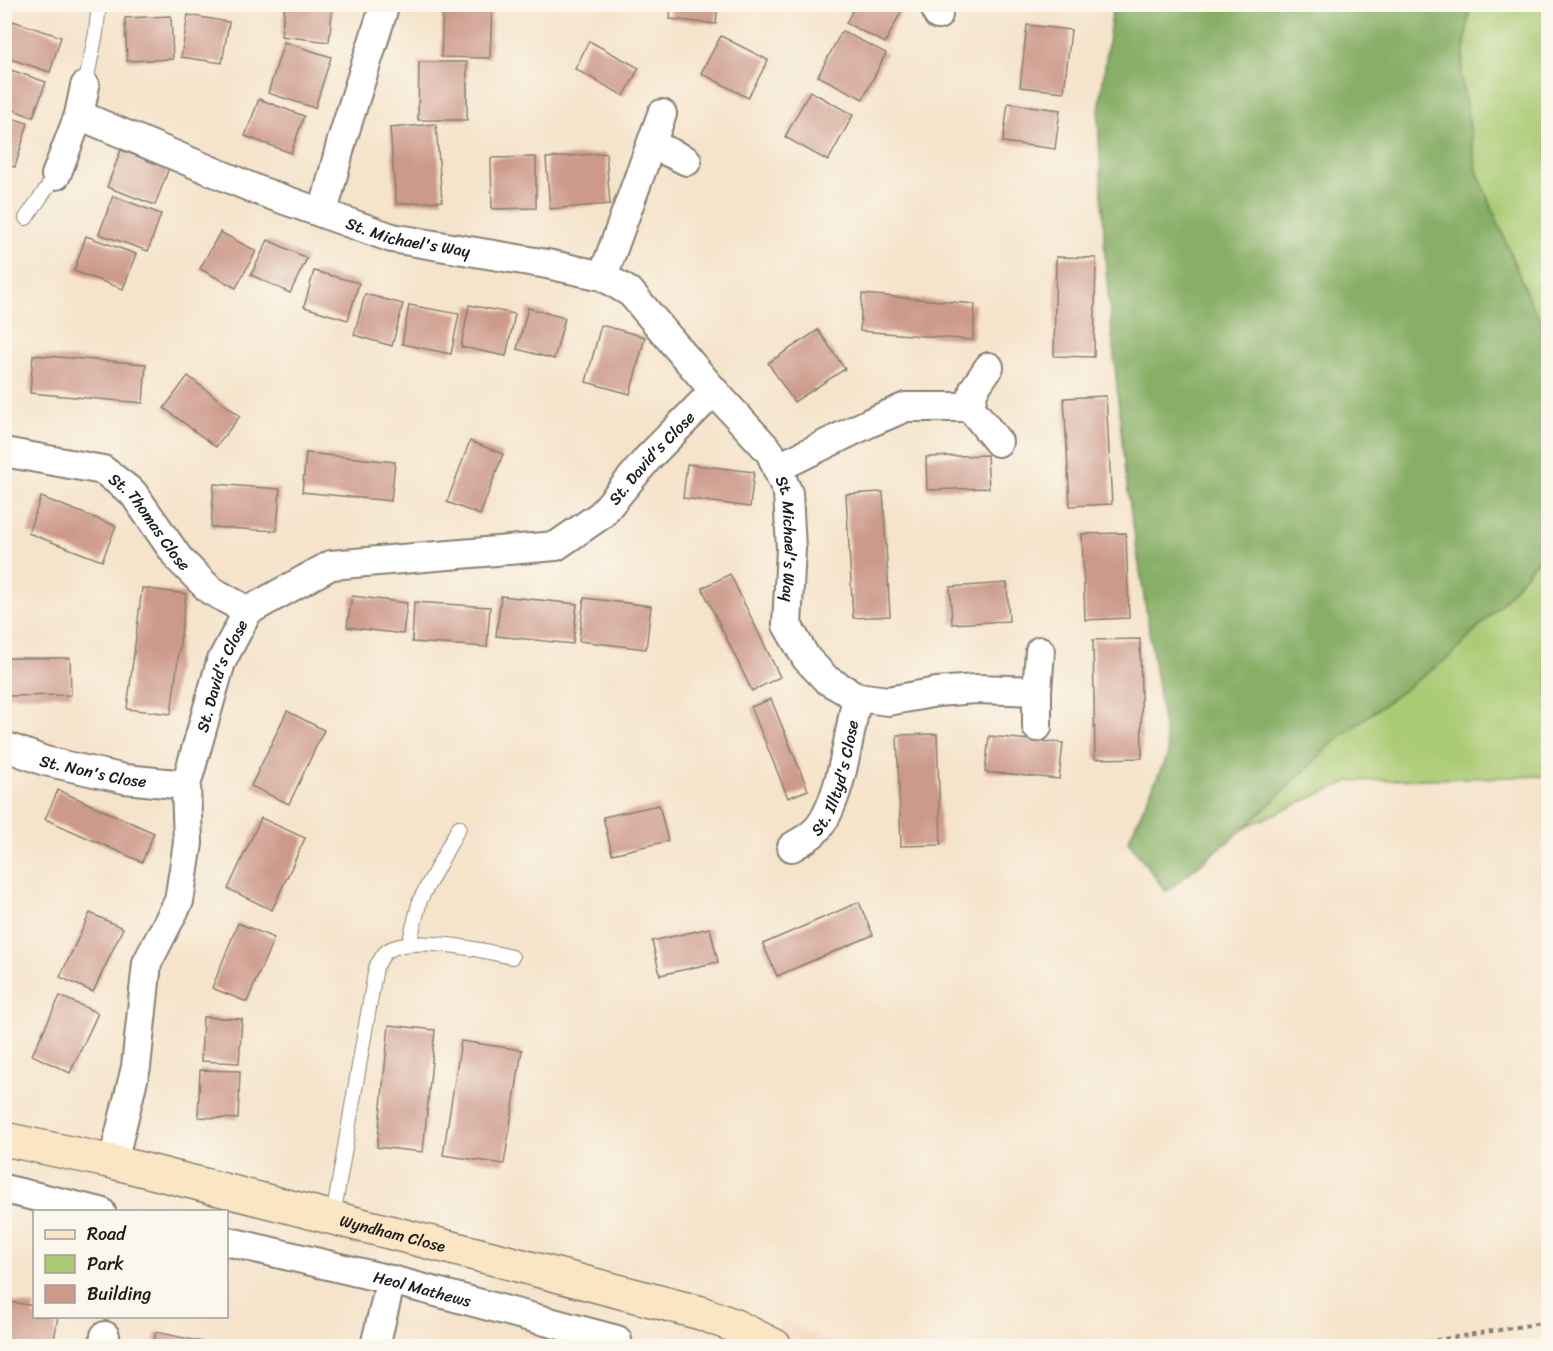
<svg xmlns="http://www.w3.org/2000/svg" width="1553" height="1351" font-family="Sriracha,sans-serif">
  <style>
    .built { fill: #f3d4be }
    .green { fill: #aacb74; stroke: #637448; stroke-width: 1.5 }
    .forest { fill: #87af66; stroke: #526641; stroke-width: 1.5 }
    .building { fill: #cc998a }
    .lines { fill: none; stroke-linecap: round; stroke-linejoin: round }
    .lane-casing { stroke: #888073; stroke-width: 16 }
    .street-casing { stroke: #888073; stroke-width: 32 }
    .secondary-casing { stroke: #888073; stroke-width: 36 }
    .path { stroke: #888073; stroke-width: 4; stroke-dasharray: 4.5 4.5; stroke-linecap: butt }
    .lane { stroke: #fff; stroke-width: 14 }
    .street { stroke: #fff; stroke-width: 28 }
    .secondary { stroke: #fbe6c4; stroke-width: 33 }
    .labels { text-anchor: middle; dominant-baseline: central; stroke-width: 4.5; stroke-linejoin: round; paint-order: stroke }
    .street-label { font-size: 16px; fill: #1c1c1c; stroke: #fbf7ec }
  </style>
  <rect width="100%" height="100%" fill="#fbf7ec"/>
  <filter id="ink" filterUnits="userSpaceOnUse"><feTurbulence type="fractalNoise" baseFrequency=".0167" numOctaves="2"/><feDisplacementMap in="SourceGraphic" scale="12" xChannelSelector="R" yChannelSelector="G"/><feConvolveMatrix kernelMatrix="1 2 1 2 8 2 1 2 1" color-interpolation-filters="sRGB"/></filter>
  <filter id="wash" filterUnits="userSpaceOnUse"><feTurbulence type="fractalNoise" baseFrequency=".008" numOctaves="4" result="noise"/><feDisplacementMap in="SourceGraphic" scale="24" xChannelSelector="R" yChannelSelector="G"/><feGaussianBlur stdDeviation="1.35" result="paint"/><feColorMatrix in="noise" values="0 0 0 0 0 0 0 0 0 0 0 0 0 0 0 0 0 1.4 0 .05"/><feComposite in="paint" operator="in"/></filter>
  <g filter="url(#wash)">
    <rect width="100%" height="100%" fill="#f5e3ca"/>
    <!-- built -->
    <path class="built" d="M782,1319L837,1346H769Z"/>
    <!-- green -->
    <g class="green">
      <path d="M1470,5H1548V334L1528,297L1477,171L1461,75Z"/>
      <path d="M1548,547V776L1349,781L1247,826L1338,738L1452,655L1501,604Z"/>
    </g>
    <!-- forest -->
    <path class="forest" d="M1113,5H1470L1461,75L1477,171L1528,297L1548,334V547L1501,604L1452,655L1338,738L1247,826L1166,892L1128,841L1168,754L1125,473L1106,271L1098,119Z"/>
    <g id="blocks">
      <!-- building -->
      <g class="building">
        <path d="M285,4H333L329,42L281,36Z"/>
        <path d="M443,4H492L490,58L441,57Z"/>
        <path d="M671,4H718L716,24L670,19Z"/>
        <path d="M856,4H892L902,10L885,43L846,23Z"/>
        <path d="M1046,4H1074L1073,10Z"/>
        <path d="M188,15L229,22L222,63L181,57Z"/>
        <path d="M171,16L173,59L127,61L125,18Z"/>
        <path d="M13,21L61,37L50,72L4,57V45Z"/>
        <path d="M1027,25L1071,30L1064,92L1020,87Z"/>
        <path d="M842,31L886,53L863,99L818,76Z"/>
        <path d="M721,36L768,60L748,98L701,73Z"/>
        <path d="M589,41L639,68L624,96L575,69Z"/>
        <path d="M284,42L331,57L315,108L268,93Z"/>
        <path d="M419,62H467V120H418Z"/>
        <path d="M5,68L46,82L33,117L5,107Z"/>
        <path d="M810,91L853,115L828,161L785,137Z"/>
        <path d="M259,99L304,116L291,153L245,136Z"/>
        <path d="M1008,103L1060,110L1055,149L1003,142Z"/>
        <path d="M4,116L28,123L15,167L4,164Z"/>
        <path d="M436,124L442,201L396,204L390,128Z"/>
        <path d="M121,150L169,168L155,205L107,187Z"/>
        <path d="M606,153L610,204L550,209L546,158Z"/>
        <path d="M536,157V208L492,209L491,158Z"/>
        <path d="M4,174L9,175L5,189H4Z"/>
        <path d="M113,196L161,214L148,251L99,234Z"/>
        <path d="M220,232L256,251L236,288L200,269Z"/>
        <path d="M86,236L136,254L123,289L74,271Z"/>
        <path d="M268,240L307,258L290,293L251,275Z"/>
        <path d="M1056,257L1096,258L1094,357L1054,356Z"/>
        <path d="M314,271L359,283L348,320L304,307Z"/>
        <path d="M365,294L403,304L392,346L354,335Z"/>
        <path d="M862,294L975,304L973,340L860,331Z"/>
        <path d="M409,305L459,314L451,354L402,344Z"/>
        <path d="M469,305L515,314L506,356L461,347Z"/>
        <path d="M528,308L565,318L554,359L517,349Z"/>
        <path d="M601,325L645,337L630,394L586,382Z"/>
        <path d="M818,330L845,369L794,402L768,363Z"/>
        <path d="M33,355L146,364L143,403L30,393Z"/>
        <path d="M188,376L240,416L216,447L164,408Z"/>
        <path d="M1106,396L1112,504L1070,506L1064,398Z"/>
        <path d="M470,441L503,454L480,515L447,502Z"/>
        <path d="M306,453L395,462L391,501L302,492Z"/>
        <path d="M987,455L989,488L927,490L926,457Z"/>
        <path d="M687,464L754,472L750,507L683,498Z"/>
        <path d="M214,484L280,489L277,531L211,527Z"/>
        <path d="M883,492L890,616L853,618L846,494Z"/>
        <path d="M41,497L116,526L102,561L28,533Z"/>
        <path d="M1126,533L1129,618L1085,620L1082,534Z"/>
        <path d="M730,574L780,677L752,691L702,588Z"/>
        <path d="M1007,583L1009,621L952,624L950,587Z"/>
        <path d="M142,588L186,594L171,714L127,709Z"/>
        <path d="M352,596L407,603L403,634L347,627Z"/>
        <path d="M501,596L577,604L573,644L496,636Z"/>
        <path d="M584,598L651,606L646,649L579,641Z"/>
        <path d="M414,602L490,607L487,647L412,642Z"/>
        <path d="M1140,639L1142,758L1095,759L1093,640Z"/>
        <path d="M4,658H70L71,695L4,696Z"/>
        <path d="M771,699L808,790L788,798L751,707Z"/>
        <path d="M287,711L324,730L289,804L251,786Z"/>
        <path d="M937,734L941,845L901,846L897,735Z"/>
        <path d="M989,736L1063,743L1059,779L985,772Z"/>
        <path d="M58,790L154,833L142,862L45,819Z"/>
        <path d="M659,805L668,841L612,854L603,817Z"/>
        <path d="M261,818L305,838L272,910L228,889Z"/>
        <path d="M859,902L873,935L777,976L763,944Z"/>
        <path d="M90,913L123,928L93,992L60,977Z"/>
        <path d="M238,923L274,938L247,1002L212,988Z"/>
        <path d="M710,928L718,962L660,975L652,941Z"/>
        <path d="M60,996L98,1013L70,1073L32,1055Z"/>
        <path d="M203,1017L242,1019L239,1063L201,1061Z"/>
        <path d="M389,1025L435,1030L423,1152L377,1147Z"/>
        <path d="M461,1041L522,1050L504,1164L443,1155Z"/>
        <path d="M200,1070L240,1071L238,1119L198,1117Z"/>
        <path d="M10,1302L34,1306V1316H58L53,1346H4V1334Z"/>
        <path d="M156,1332L203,1342L202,1346H153Z"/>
      </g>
    </g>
  </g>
  <g filter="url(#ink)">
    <use href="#blocks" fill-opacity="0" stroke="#888073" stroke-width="1.5"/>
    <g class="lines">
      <!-- lane casing -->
      <g class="lane-casing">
        <g id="lane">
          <path d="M85,86L96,33L99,4"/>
          <path d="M26,218L56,175"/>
          <path d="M409,944L420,900L459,827"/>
          <path d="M333,1217L376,967C379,962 383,954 387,951C413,934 482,950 512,957"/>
        </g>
      </g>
      <!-- street casing -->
      <g class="street-casing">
        <g id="street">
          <path d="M934,4L938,15"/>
          <path id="s1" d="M79,115L257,190L392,238L547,264L603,276L631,293L714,391L770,452L788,493L791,549L787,625L806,658L827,680L857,697L888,701L937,692L975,689L1037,691"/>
          <path d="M652,144L687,161"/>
          <path d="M56,175L79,115L85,86"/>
          <path d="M323,213L342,140L385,4"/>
          <path d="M603,276L662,114"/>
          <path d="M970,407L998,442"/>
          <path id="s2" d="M4,452L103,470L133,493L179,559L210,590L248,611"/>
          <path d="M777,468L869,423L906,407H970L974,389L989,367"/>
          <path d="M1037,727V691L1040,651"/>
          <path id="s3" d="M4,746L45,761L125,779L186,785"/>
          <path id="s4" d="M792,847C798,843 806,839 812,834C840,812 849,732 857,697"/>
          <path id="s5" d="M113,1162L136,1067L147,963L179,901L188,843L186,785L221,662L248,611L331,565L556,546L601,515L648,458L714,391"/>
          <path d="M4,1189L101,1212"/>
          <path id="s6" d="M226,1241L391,1280L617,1340"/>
          <path d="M103,1346L105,1336"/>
          <path d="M375,1346L391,1280"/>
        </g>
      </g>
      <!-- secondary casing -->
      <g class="secondary-casing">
        <g id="secondary">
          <path id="s7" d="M4,1139L113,1162L499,1260L701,1313L735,1326L775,1346"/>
        </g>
      </g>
      <!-- path -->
      <path class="path" d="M1400,1346L1548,1322"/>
      <!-- lane -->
      <use href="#lane" class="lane"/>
      <!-- street -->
      <use href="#street" class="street"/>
      <!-- secondary -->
      <use href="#secondary" class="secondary"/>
    </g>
  </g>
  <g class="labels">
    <!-- street labels -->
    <g class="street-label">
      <text stroke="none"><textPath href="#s1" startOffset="352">St. Michael's Way</textPath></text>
      <text stroke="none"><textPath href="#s5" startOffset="1026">St. David's Close</textPath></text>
      <text stroke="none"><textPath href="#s2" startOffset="171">St. Thomas Close</textPath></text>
      <text stroke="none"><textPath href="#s1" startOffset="885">St. Michael's Way</textPath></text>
      <text stroke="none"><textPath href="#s5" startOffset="504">St. David's Close</textPath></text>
      <text stroke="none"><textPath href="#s3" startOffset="93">St. Non's Close</textPath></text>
      <text stroke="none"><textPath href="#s4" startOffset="86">St. Illtyd's Close</textPath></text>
      <text stroke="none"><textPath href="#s7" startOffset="400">Wyndham Close</textPath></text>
      <text stroke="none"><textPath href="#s6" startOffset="202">Heol Mathews</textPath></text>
    </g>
  </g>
  <!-- margin -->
  <rect width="1553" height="1351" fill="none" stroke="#fbf7ec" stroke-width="24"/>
  <!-- legend -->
  <rect x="33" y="1210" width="195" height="108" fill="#fbf7ec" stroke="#a29f99" stroke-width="1.5"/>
  <rect x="45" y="1230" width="30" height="9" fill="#fbe6c4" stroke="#a29f99" stroke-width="1.5"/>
  <text x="87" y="1240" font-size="18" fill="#1c1c1c">Road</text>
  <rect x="45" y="1255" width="30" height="18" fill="#aacb74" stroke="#a29f99" stroke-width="1.5"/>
  <text x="87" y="1270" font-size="18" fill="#1c1c1c">Park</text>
  <rect x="45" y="1285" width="30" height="18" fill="#cc998a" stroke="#a29f99" stroke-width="1.5"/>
  <text x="87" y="1300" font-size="18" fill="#1c1c1c">Building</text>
</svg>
